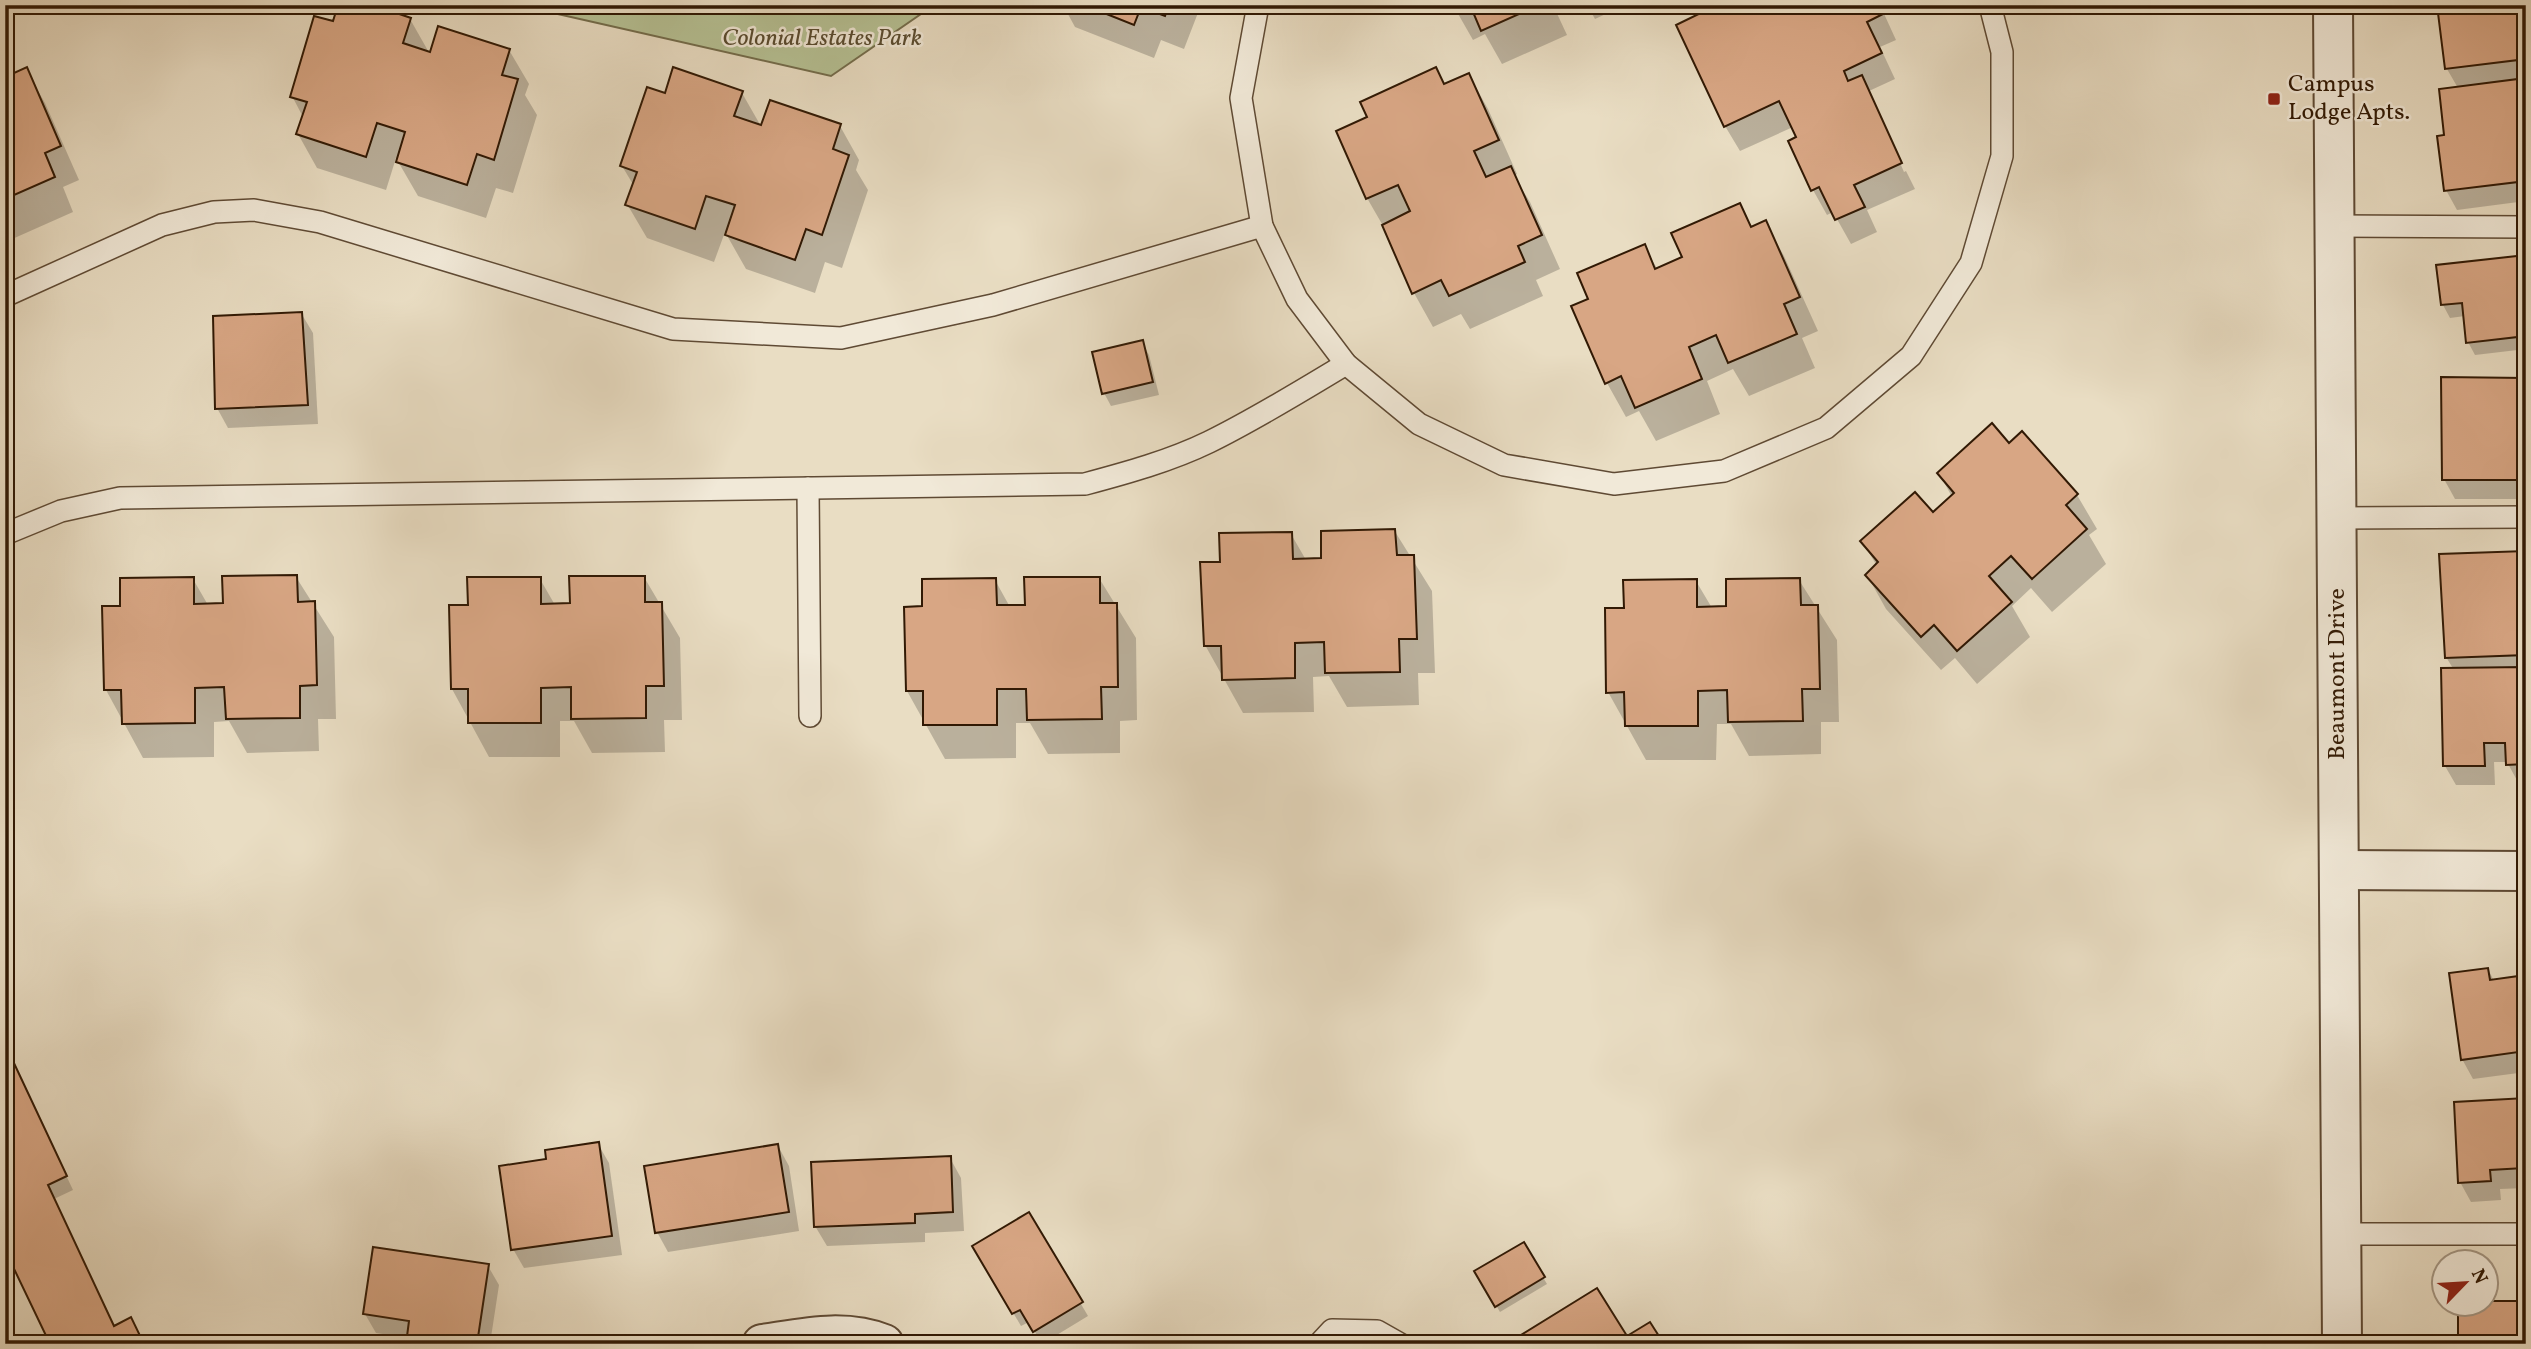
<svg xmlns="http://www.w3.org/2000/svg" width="2531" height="1349" font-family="Vollkorn,serif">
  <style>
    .green { fill: #b6c194; stroke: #746d4c; stroke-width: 2 }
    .shadow { fill: #0003 }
    .building { fill: #d8a684; stroke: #311904; stroke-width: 2 }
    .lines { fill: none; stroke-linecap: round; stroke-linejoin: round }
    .service-casing { stroke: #5f4a34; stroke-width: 24 }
    .minor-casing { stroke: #5f4a34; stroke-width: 42 }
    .service { stroke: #f1e9d8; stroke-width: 21 }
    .minor { stroke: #f1e9d8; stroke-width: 38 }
    .poi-dot { fill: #8f2418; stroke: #f1e9d8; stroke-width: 2.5 }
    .labels { text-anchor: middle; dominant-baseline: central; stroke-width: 5; stroke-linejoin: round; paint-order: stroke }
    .park-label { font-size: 24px; font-style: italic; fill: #594b2f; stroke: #f1e9d8 }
    .poi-label { font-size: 24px; fill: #311904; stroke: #f1e9d8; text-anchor: start }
    .street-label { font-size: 24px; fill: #311904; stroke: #f1e9d8 }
  </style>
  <rect width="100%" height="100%" fill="#e9ddc3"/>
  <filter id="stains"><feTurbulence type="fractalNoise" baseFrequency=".00286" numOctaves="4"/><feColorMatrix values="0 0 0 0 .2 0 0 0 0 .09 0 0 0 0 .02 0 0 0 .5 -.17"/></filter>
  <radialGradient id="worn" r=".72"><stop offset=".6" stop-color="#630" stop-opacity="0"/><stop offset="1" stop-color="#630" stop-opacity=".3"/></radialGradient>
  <!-- green -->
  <path class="green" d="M518,5H934L831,76Z"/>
  <!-- shadow -->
  <g class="shadow">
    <path d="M1063,5H1201L1184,49L1161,40L1154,58L1075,27Z"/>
    <path d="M1453,5H1553L1567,35L1502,64L1485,34L1473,40Z"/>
    <path d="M1587,5H1625L1595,19Z"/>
    <path d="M1719,5H1880L1896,40L1880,47L1895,79L1869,91L1904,172L1906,171L1915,189L1867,210L1877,232L1851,244L1833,212L1827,215L1813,190L1793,127L1740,151L1725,126L1678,26Z"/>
    <path d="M2439,5H2526V201L2457,210L2446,190V137L2458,88L2447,69Z"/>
    <path d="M410,19L431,56L509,50L529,84L525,95L537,115L513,193L496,188L486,218L418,196L396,158L386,190L317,168L298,134L303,117L292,96L334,24Z"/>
    <path d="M5,60L14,75L26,70L45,103L79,180L63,187L73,212L10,240L5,232Z"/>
    <path d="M1469,75L1488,109L1517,174L1514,176L1530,202L1560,269L1536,280L1543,296L1470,329L1461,314L1433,327L1414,293L1386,231L1367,198L1445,86Z"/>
    <path d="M742,93L762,128L840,126L859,160L856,170L868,190L842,268L825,262L815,293L746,269L725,232L714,262L647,238L627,204L634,186L622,166L666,95Z"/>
    <path d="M1739,205L1752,227L1765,222L1784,256L1818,331L1802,338L1815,368L1749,396L1733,369L1707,381L1720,414L1656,441L1639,411L1626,417L1607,383L1591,300L1644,246L1658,270L1684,258Z"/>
    <path d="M2526,257V349L2475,355L2468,342L2465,316L2450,318L2443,305Z"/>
    <path d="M301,313L313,333L318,424L228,428L217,408Z"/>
    <path d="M1142,342L1149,355L1159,395L1111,406L1104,393Z"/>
    <path d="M2526,380V499H2455L2444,479Z"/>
    <path d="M2009,445L2077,495L2097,529L2089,535L2106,564L2052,612L2031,588L2012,606L2030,637L1977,684L1955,658L1941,670L1886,609L1867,575L1877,566L1862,541L1933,515L1952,497L1939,473Z"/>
    <path d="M1394,530L1432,591L1435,673H1418L1419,705L1347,707L1329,676L1313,677L1314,712L1243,713L1205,645L1221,563L1291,534L1306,560H1323Z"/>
    <path d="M2526,553V783L2519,784L2507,762H2494L2495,785H2456L2445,766L2454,670L2446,657Z"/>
    <path d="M296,577L334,637L336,719H318L319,751L247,753L229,721L214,722V757L143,758L106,690L122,607L193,579L208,605H225Z"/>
    <path d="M644,577L680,638L682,720H664L665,752L592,753L574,721H560V757H489L452,689L470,607L540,579L555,605H572Z"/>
    <path d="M1099,578L1136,638L1137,720L1120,721V753L1048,754L1030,723H1016V758L945,759L907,691L924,608L995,580L1010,607L1027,606Z"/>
    <path d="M1799,580L1837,640L1839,722H1821V754L1749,756L1731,724H1717L1716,760H1646L1608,692L1626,610L1696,581L1712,608L1728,607Z"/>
    <path d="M2488,969L2494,981L2526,977V1072L2473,1079L2462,1059Z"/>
    <path d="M5,1046L73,1190L54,1199L115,1327L138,1332L51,1344Z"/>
    <path d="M2526,1100V1188L2500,1189L2501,1200L2471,1202L2460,1182Z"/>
    <path d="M598,1144L609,1163L622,1255L524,1268L513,1249Z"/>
    <path d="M778,1146L789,1166L799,1231L668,1252L657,1232Z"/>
    <path d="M950,1158L961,1178L964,1231L925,1233V1242L827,1246L815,1226Z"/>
    <path d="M1028,1214L1088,1316L1042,1344L1029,1322L1021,1326L974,1247Z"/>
    <path d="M1523,1244L1547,1284L1500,1312L1476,1272Z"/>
    <path d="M488,1266L499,1285L490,1344H408L409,1338L376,1333L365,1314Z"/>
  </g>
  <!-- building -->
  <g class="building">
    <path d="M338,5H373L411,18L403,43L430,52L438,26L510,49L502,75L518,79L494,160L477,154L467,185L396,162L405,132L377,123L366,157L296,134L307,102L290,97L314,16L333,21Z"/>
    <path d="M1084,5H1169L1165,16L1141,7L1134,25Z"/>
    <path d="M1470,5H1539L1481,31Z"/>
    <path d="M1717,5H1879L1883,14L1867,22L1882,53L1844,71L1848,81L1862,75L1902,163L1854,185L1865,207L1835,220L1819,187L1811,191L1788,141L1796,137L1779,101L1724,127L1676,25Z"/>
    <path d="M2437,5H2526V59L2445,69Z"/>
    <path d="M5,59L12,74L27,67L61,146L45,153L55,177L5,199Z"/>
    <path d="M673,67L743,91L734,116L761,125L770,100L841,124L833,149L849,155L822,235L806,229L795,260L725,235L735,205L706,196L695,229L625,205L637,172L620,166L647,87L665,93Z"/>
    <path d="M1436,67L1444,84L1469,73L1499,140L1474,151L1486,177L1511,166L1542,235L1518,246L1525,262L1449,296L1441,280L1412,294L1382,225L1410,211L1398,185L1366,199L1336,131L1367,117L1360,102Z"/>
    <path d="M2526,78V181L2444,191L2437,136L2444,135L2439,89Z"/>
    <path d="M1740,203L1751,227L1766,220L1800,297L1784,304L1797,334L1728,363L1716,335L1689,347L1702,379L1635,408L1621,376L1605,384L1571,306L1588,299L1577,273L1645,244L1655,269L1682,257L1671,233Z"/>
    <path d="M2526,255V336L2466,343L2462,303L2441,305L2436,265Z"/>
    <path d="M302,312L308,405L215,409L213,316Z"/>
    <path d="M1143,340L1153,382L1102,394L1092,352Z"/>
    <path d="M2441,377L2526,378V480H2442Z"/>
    <path d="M1992,423L2009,443L2022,431L2078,494L2066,505L2087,529L2032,579L2011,556L1989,576L2012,602L1957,651L1934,625L1921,637L1865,575L1878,562L1860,541L1915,492L1933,512L1954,493L1937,473Z"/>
    <path d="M1395,529L1397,555H1414L1417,639H1399L1400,672L1325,673L1324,642L1295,643V678L1222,680L1221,646H1204L1200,562H1220L1219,533L1292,532L1293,559L1321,558V531Z"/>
    <path d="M2526,551V655L2445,658L2439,554Z"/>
    <path d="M297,575L298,602L315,601L317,685L300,686V718L226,719L224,687L195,688V723L122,724L121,690H104L102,606H120V578L194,577V604L223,603L222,576Z"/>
    <path d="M569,576H645V602H662L664,686H646V718L571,719V687L541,688V723H468V689H451L449,605H468L467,577H541V604L570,603Z"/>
    <path d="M1024,577H1100V603H1117L1118,687H1101L1102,719L1027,720L1026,689H997V725H923V691H906L904,607L922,606V579L996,578L997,605H1025Z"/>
    <path d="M1800,578L1801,605H1818L1820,689H1802L1803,721L1728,722L1727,690L1698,691V726H1625L1624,692L1606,693L1605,608H1624L1623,580L1697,579V607L1726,606V579Z"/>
    <path d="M2526,667V764L2506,765L2505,743H2484L2485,766H2443L2441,668Z"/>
    <path d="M2488,968L2490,980L2526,975V1051L2461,1060L2449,973Z"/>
    <path d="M5,1044L67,1176L48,1185L114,1326L131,1317L144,1344H50L5,1250Z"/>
    <path d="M2526,1098V1185L2524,1168L2490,1170L2491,1181L2458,1183L2454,1102Z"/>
    <path d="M599,1142L612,1236L511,1250L499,1166L546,1159L545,1150Z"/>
    <path d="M778,1144L789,1212L655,1233L644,1166Z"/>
    <path d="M951,1156L953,1212L915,1214V1223L814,1227L811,1162Z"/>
    <path d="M1029,1212L1083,1302L1033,1332L1020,1310L1012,1314L972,1246Z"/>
    <path d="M1524,1242L1545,1277L1495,1307L1474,1271Z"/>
    <path d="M373,1247L489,1264L477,1344L461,1341V1344H406L409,1321L363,1314Z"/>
    <path d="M1597,1288L1627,1336L1650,1322L1664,1344H1520L1516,1338Z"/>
    <path d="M2486,1301H2526V1344H2458V1304H2486Z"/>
  </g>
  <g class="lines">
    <!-- service casing -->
    <g class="service-casing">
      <g id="service">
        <path d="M1258,5L1241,98L1262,226L1297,299L1346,364L1419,424L1504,465L1614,484L1724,471L1826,428L1911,356L1971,263L2002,156V52L1990,5"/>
        <path d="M2334,226L2526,227"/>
        <path d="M5,296L162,225L214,212L254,210L320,222L673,329L841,338L993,305L1262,226"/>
        <path d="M808,488L810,716"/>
        <path d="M2337,518L2526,517"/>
        <path d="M5,534L61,511L120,498L1085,484C1126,473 1170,461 1209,442C1256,419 1301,391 1346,364"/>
        <path d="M2341,1234H2526"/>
        <path d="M1319,1344L1332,1330L1377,1331L1400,1344"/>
      </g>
    </g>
    <!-- minor casing -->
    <g class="minor-casing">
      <g id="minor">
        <path d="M2333,5L2342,1344"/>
        <path d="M2339,870L2526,871"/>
        <path d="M762,1344C803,1338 844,1328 884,1344"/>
      </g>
    </g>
    <!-- service -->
    <use href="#service" class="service"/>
    <!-- minor -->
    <use href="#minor" class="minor"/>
  </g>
  <!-- markers -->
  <rect class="poi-dot" x="2267" y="92" width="14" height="14" rx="3.5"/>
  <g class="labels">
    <!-- park labels -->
    <g class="park-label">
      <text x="822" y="39">Colonial Estates Park</text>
    </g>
    <!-- poi labels -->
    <g class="poi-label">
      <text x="2288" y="85">Campus<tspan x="2288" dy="28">Lodge Apts.</tspan></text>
    </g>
    <!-- street labels -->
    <g class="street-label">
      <text transform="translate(2338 674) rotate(-90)">Beaumont Drive</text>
    </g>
  </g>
  <!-- margin -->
  <rect width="2531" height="1349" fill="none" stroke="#e9ddc3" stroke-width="28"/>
  <rect x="7" y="7" width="2517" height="1335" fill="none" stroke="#311904" stroke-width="3.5"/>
  <rect x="14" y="14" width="2503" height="1321" fill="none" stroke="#311904" stroke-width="2"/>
  <!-- north arrow -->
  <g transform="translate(2465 1283) rotate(65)"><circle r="33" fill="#f1e9d8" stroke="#a49683" stroke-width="2"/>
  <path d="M0-5L12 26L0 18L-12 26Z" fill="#8f2418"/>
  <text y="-10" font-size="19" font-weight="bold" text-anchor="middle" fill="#311904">N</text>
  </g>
  <rect width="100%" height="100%" filter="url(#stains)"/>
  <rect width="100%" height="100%" fill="url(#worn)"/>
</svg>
